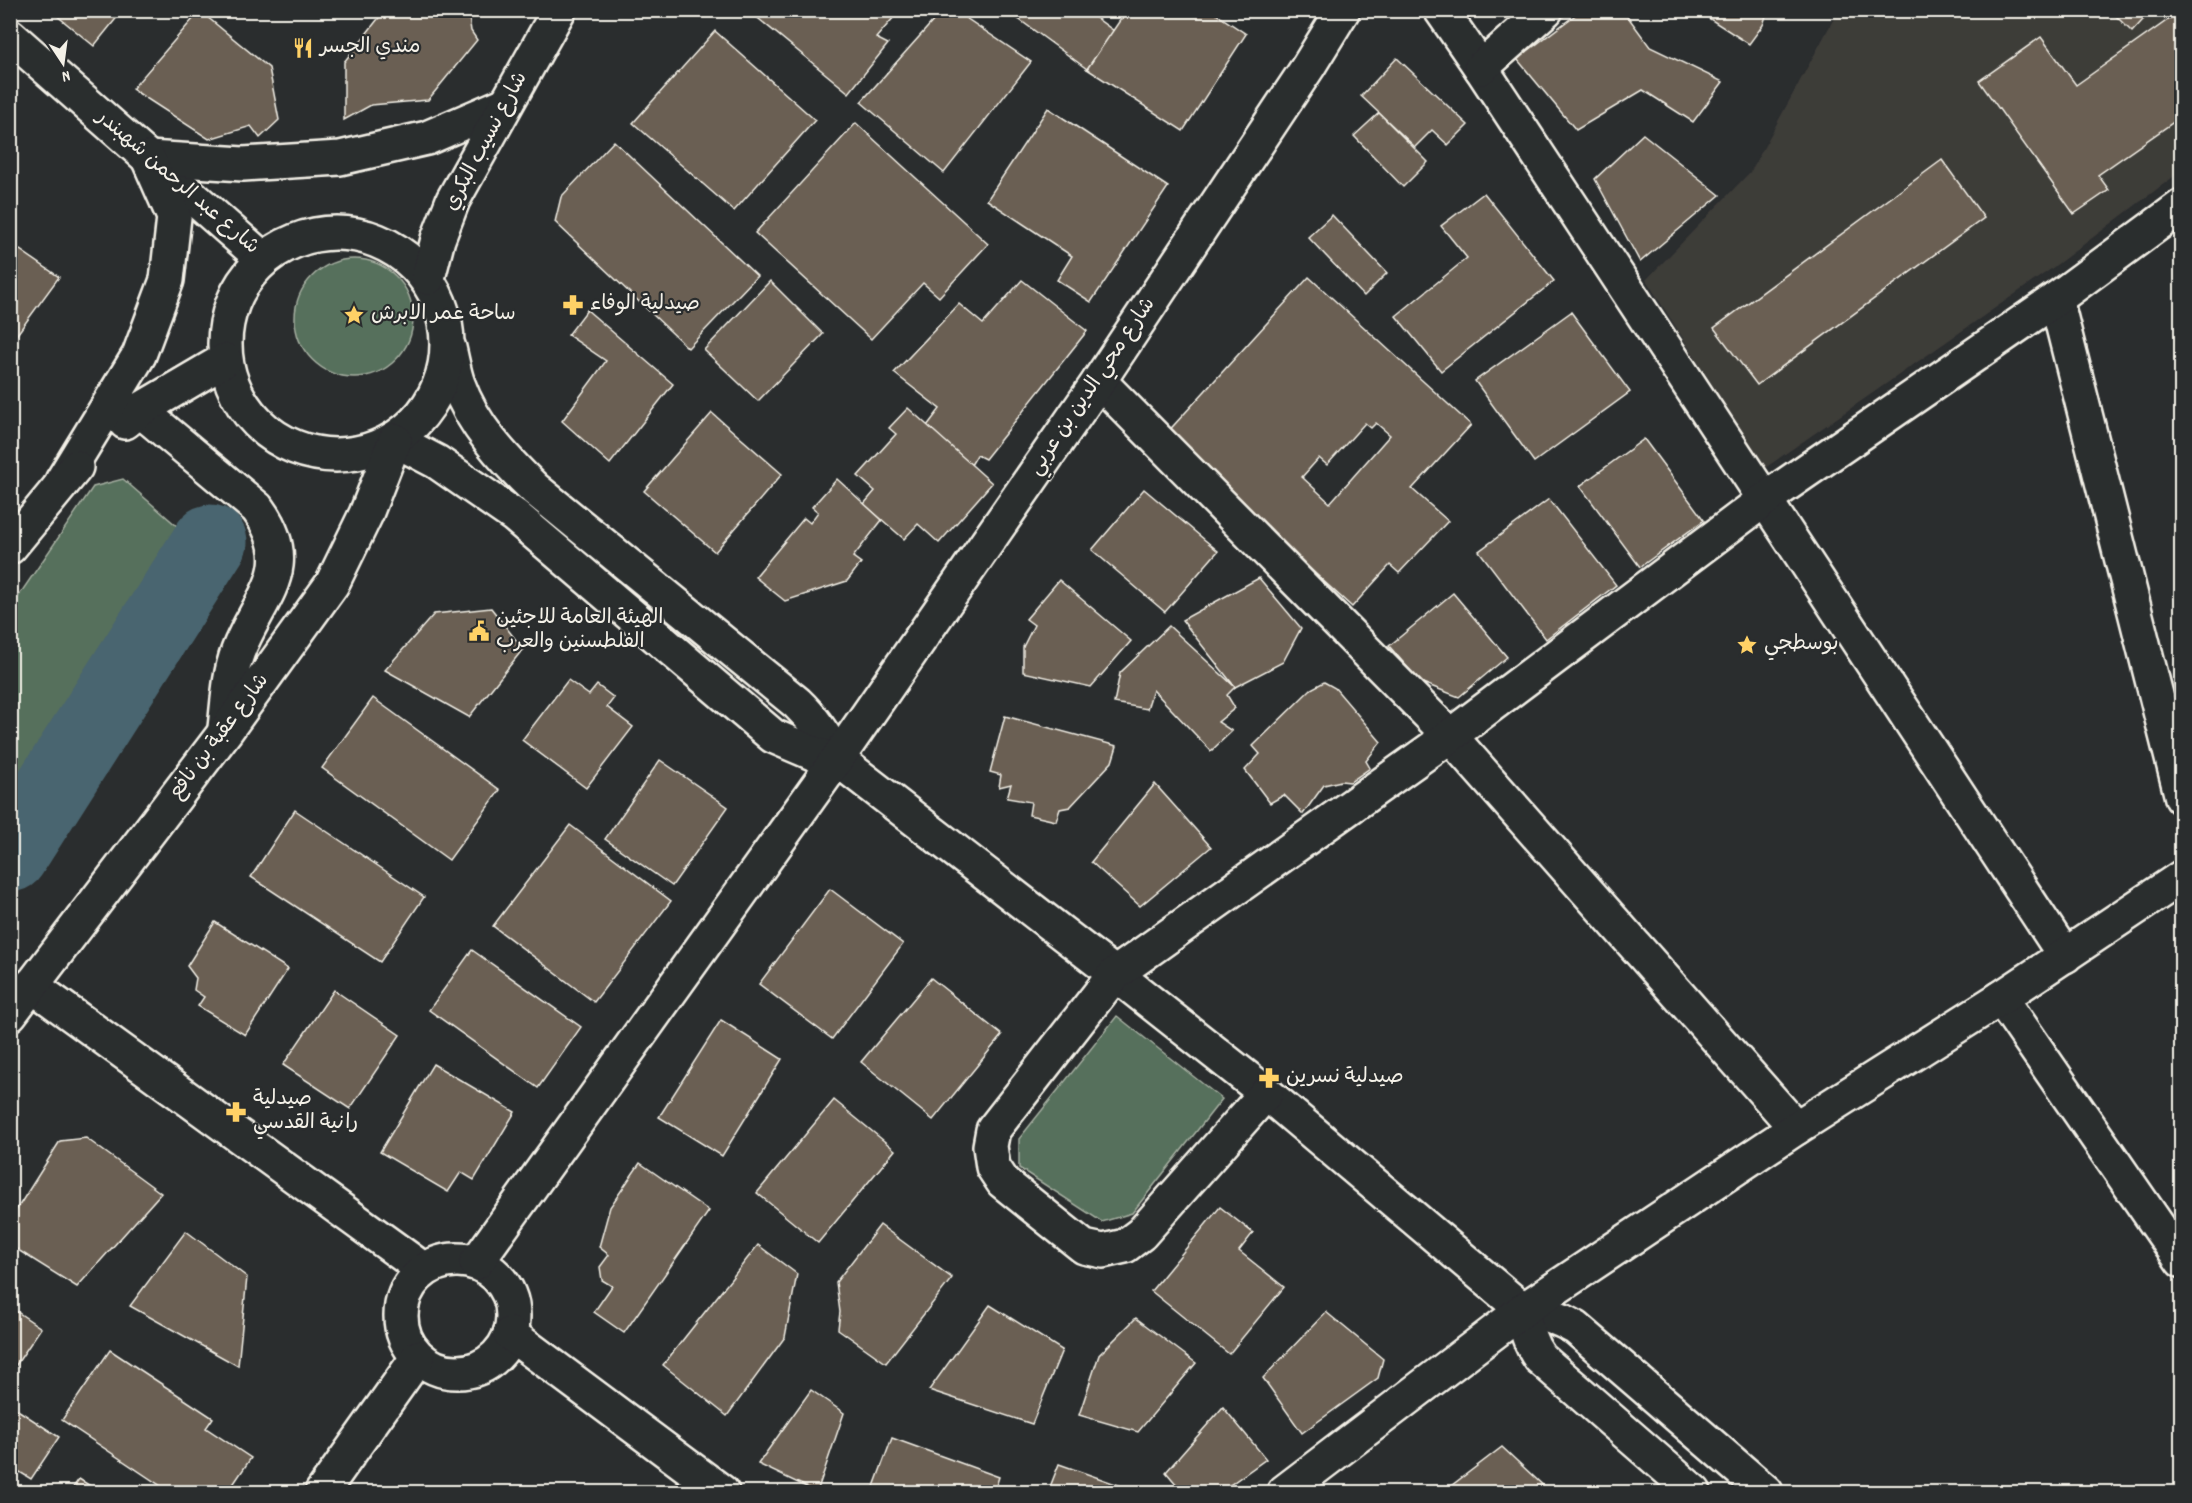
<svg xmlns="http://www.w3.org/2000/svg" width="2192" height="1503" font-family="Dekko,'Playpen Sans Arabic',sans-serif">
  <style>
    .built { fill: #3e3c39 }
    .green { fill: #576f5c; stroke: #a6b0a2; stroke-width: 1.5 }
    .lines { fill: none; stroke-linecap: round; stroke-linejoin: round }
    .river { stroke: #4a656f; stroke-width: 75 }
    .building { fill: #6b5f52; stroke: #f4f1e8; stroke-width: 1.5; fill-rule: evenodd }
    .minor-casing { stroke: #f4f1e8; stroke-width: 38 }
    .major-casing { stroke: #f4f1e8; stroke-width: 38 }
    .minor { stroke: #2a2d2e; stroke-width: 33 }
    .major { stroke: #2a2d2e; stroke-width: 33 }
    .labels { text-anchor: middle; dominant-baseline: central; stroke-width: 4.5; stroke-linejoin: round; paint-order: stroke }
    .poi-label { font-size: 21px; fill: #f4f1e8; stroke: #2a2d2e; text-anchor: start }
    .street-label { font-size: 21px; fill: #f4f1e8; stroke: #2a2d2e }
  </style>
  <rect width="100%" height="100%" fill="#2a2d2e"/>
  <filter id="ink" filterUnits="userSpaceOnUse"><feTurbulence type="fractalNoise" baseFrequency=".0167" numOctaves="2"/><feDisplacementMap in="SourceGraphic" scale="12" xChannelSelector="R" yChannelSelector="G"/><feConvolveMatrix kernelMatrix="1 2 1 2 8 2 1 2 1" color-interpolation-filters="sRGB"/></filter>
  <g filter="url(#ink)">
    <!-- built -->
    <path class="built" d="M1838,11H2181V171L2051,269L1765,468L1646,280L1751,171Z"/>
    <!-- green -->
    <g class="green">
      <circle cx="354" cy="318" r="59"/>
      <path d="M123,479L178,527L11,802V607L93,487Z"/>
      <path d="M1117,1016L1222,1099L1132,1213L1102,1222L1019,1168V1139Z"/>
    </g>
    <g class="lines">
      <!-- river -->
      <path class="river" d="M10,855L210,542"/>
    </g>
    <!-- building -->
    <g class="building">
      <path d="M50,10H123L94,46Z"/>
      <path d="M385,10H468L471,31L477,40L428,100L371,105L344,120V62Z"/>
      <path d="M748,10H900L876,38L888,44L849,93Z"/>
      <path d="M943,10H954L1031,62L944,173L861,102Z"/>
      <path d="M1006,10H1085L1114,31L1087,69Z"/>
      <path d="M1127,10H1210L1246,34L1183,131L1087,69Z"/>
      <path d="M1582,10H1623L1650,47L1723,82L1693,122L1643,90L1576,130L1517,59Z"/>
      <path d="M1696,10H1768L1763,25L1749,44Z"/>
      <path d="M2110,10H2150L2151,11L2132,32Z"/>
      <path d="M2182,10V116L2098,175L2109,190L2074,214L1979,81L2041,37L2076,85Z"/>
      <path d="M200,11L269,68L279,120L260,138L251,126L209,139L132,89Z"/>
      <path d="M715,31L815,120L734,211L633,123Z"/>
      <path d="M1397,58L1468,125L1448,145L1432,130L1415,147L1361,96Z"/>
      <path d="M1048,108L1168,187L1091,302L1057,280L1072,256L987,200Z"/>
      <path d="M1379,113L1428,162L1403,187L1354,136Z"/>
      <path d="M856,123L988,244L939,297L923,283L871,339L755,233Z"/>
      <path d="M1643,134L1720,195L1640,262L1595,179Z"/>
      <path d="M614,141L757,276L688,348L555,222L561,197Z"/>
      <path d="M1942,160L1984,218L1757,385L1714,328Z"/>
      <path d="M1484,193L1554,281L1441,371L1396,316L1467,258L1441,226Z"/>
      <path d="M1332,215L1387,273L1364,296L1308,237Z"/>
      <path d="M10,243L59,277L10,344Z"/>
      <path d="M1309,277L1471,425L1412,489L1448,521L1399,573L1390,565L1352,607L1164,436ZM1365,423L1371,428L1376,423L1390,435L1330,503L1302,477L1319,458L1327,465Z"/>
      <path d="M1022,280L1087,331L985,459L977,455L971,465L927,426L940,409L894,373L959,304L983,324Z"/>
      <path d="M770,281L823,334L758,401L704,350Z"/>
      <path d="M587,310L673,384L610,464L562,421L606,361L568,335Z"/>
      <path d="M1571,312L1630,392L1534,462L1475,381Z"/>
      <path d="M908,408L992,483L939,543L918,524L904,539L864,504L875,491L858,476L896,434L889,428Z"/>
      <path d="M712,413L782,474L715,552L644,491Z"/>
      <path d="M1644,439L1704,520L1640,567L1580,486Z"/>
      <path d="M837,479L882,520L853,557L861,563L847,581L785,601L755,577L804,518L810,523L818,512L812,507Z"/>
      <path d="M1144,489L1218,551L1165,612L1092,550Z"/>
      <path d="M1549,499L1616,585L1546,639L1479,551Z"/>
      <path d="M1259,578L1301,628L1283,662L1235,687L1182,620Z"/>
      <path d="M1059,580L1131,641L1091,687L1023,672V647L1034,625L1026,619Z"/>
      <path d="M1453,593L1507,657L1459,697L1420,682L1389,646Z"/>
      <path d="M491,608L523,649L469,717L385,670L434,614Z"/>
      <path d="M1169,626L1235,687L1227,695L1235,708L1218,722L1232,731L1211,751L1153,690L1147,709L1114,703L1120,673Z"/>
      <path d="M568,680L589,695L597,685L614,698L607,707L633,727L586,788L522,740Z"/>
      <path d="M1324,682L1335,688L1381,742L1366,761L1370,768L1350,782L1341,781L1324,785L1303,814L1284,795L1270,803L1245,770L1260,754L1253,746L1311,689Z"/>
      <path d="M373,698L500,790L449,860L322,768Z"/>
      <path d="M1005,716L1117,746L1112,762L1070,807L1060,809L1056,821L1029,815L1031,802L1007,798L1011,784L999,787L1001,775L990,772Z"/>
      <path d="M660,760L728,807L672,886L605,839Z"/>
      <path d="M1155,784L1211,847L1140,906L1091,862Z"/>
      <path d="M295,810L424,897L380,962L251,877Z"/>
      <path d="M570,825L671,901L594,1002L493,926Z"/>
      <path d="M830,889L903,944L832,1039L759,984Z"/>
      <path d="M215,922L288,969L245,1035L198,1006L204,997L194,990L196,978L187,966Z"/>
      <path d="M472,950L581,1027L538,1088L429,1010Z"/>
      <path d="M931,978L1002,1035L933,1120L861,1062Z"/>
      <path d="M334,990L400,1035L350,1109L283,1065Z"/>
      <path d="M721,1020L782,1059L722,1156L659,1117Z"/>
      <path d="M433,1064L515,1112L474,1180L461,1172L448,1192L380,1152Z"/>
      <path d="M834,1100L895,1150L818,1243L757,1193Z"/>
      <path d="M86,1138L161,1193L77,1287L10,1245V1220L60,1141Z"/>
      <path d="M640,1163L709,1211L624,1333L594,1312L612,1286L602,1280L600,1267L609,1255L599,1247L610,1207Z"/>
      <path d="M1220,1207L1253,1233L1239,1251L1284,1287L1229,1354L1151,1291Z"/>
      <path d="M880,1225L952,1278L886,1363L838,1329L840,1312L836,1282Z"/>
      <path d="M186,1231L247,1277L238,1366L130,1306Z"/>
      <path d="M758,1245L797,1274L785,1337L727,1416L663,1365Z"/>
      <path d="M990,1305L1062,1350L1032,1424L929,1390Z"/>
      <path d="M10,1307L41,1328L10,1374Z"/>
      <path d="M1326,1312L1383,1359L1378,1378L1302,1433L1263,1378Z"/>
      <path d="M1136,1318L1196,1363L1138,1432L1079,1415L1099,1355Z"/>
      <path d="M110,1350L213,1418L206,1428L251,1458L228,1492H170L62,1420Z"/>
      <path d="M811,1390L844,1413L817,1492L758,1464Z"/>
      <path d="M10,1405L59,1437L31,1479L10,1466Z"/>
      <path d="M1223,1407L1266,1459L1220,1492H1183L1166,1472Z"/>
      <path d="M892,1438L999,1477L994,1492H872Z"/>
      <path d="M1502,1447L1550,1492H1443Z"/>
      <path d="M1059,1464L1133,1490L1134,1492H1048Z"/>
      <path d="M79,1479L100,1492H70Z"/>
    </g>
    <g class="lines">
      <!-- minor casing -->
      <g class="minor-casing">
        <g id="minor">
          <path d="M1441,10L1481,68L2065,956"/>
          <path d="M1481,68L1546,10"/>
          <path d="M2056,299L2182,798"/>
          <path d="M449,348C452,360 454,373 458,384C473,426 504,459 535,489L797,703C815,720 826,737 837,759"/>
          <path d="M1099,381L1450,736L1796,1128"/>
          <path d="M395,440L437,462L515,516L773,736L815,754L837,759L1115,974L1266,1093L1523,1310C1543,1312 1559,1318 1576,1328L1766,1492"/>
          <path d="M31,985L424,1270"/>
          <path d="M2001,998L2182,1261"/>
          <path d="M1266,1093L1141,1234L1125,1246L1103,1251L1084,1247L1003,1182L993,1167L990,1146L993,1130L1115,974L1450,736L1764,500L2056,299L2182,206"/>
          <circle cx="457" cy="1316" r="56"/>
          <path d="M476,1263L837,759L1099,381L1308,67L1343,10"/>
          <path d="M1523,1310C1525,1328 1529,1343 1540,1358L1694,1492"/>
          <path d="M510,1334L722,1492"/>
          <path d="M322,1492L418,1357"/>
          <path d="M1284,1492L1523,1310L1796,1128L2001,998L2182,877"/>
        </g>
      </g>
      <!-- major casing -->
      <g class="major-casing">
        <g id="major">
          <path d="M10,36L263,259"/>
          <path d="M148,158L243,164L340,158L427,138L506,104"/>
          <circle cx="336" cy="344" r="111"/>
          <path d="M428,278L438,239L453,200L559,10"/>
          <path d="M140,410L257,508C301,568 260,595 238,651C229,675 228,702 225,728"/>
          <path d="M125,422L140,410L225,360"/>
          <path d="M62,481L139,355L167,280L174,217L148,158"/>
          <path d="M10,547L76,467"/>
          <path d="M10,1014L225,732L332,584L366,514L395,440"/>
        </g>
      </g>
      <!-- minor -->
      <use href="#minor" class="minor"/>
      <!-- major -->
      <use href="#major" class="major"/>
    </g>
  </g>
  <!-- icons -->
  <defs>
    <g id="restaurant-bare" transform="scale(1.62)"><path d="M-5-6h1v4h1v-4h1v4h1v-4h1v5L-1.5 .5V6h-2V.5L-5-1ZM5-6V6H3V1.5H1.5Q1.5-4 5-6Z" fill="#ffd166" stroke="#2a2d2e" stroke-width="2.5" paint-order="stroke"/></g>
    <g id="pharmacy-bare" transform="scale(1.62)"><path d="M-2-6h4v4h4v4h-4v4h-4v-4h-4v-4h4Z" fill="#ffd166" stroke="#2a2d2e" stroke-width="2.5" paint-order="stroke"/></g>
    <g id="sight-bare" transform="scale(1.62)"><path d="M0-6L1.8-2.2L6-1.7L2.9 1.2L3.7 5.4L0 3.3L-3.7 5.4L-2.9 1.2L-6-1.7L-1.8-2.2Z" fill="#ffd166" stroke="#2a2d2e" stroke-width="2.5" paint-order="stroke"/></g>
    <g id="civic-bare" transform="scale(1.62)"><path d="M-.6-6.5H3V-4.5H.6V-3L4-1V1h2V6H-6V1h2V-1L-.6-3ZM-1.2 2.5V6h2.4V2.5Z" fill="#ffd166" stroke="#2a2d2e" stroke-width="2.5" paint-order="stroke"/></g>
  </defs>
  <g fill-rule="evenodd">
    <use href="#restaurant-bare" x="303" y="48"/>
    <use href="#pharmacy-bare" x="573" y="305"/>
    <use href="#sight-bare" x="354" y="315"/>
    <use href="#civic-bare" x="479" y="631"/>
    <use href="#sight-bare" x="1747" y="645"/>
    <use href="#pharmacy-bare" x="1269" y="1078"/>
    <use href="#pharmacy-bare" x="236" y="1112"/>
  </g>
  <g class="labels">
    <!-- poi labels -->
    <g class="poi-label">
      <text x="320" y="48">مندي الجسر</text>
      <text x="590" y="305">صيدلية الوفاء</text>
      <text x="371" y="315">ساحة عمر الابرش</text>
      <text x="496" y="619">الهيئة العامة للاجئين<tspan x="496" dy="24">الفلطسنين والعرب</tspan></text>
      <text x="1764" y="645">بوسطجي</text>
      <text x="1286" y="1078">صيدلية نسرين</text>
      <text x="253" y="1100">صيدلية<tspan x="253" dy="24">رانية القدسي</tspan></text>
    </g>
    <!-- street labels -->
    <g class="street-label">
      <text transform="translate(487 142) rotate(-62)">شارع نسيب البكري</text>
      <text transform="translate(177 183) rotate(41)">شارع عبد الرحمن شهبندر</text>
      <text transform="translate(1093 387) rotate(-56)">شارع محي الدين بن عربي</text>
      <text transform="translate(220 737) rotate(-53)">شارع عقبة بن نافع</text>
    </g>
  </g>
  <!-- margin -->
  <rect width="2192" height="1503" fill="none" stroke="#2a2d2e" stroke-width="36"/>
  <rect x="18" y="18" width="2156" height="1467" fill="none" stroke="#f4f1e8" stroke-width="2" filter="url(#ink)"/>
  <!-- north arrow -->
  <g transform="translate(63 63) rotate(167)" stroke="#2a2d2e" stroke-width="4.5" paint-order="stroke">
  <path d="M0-4.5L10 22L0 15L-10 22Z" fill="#f4f1e8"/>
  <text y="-9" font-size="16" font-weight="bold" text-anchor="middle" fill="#f4f1e8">N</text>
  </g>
</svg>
